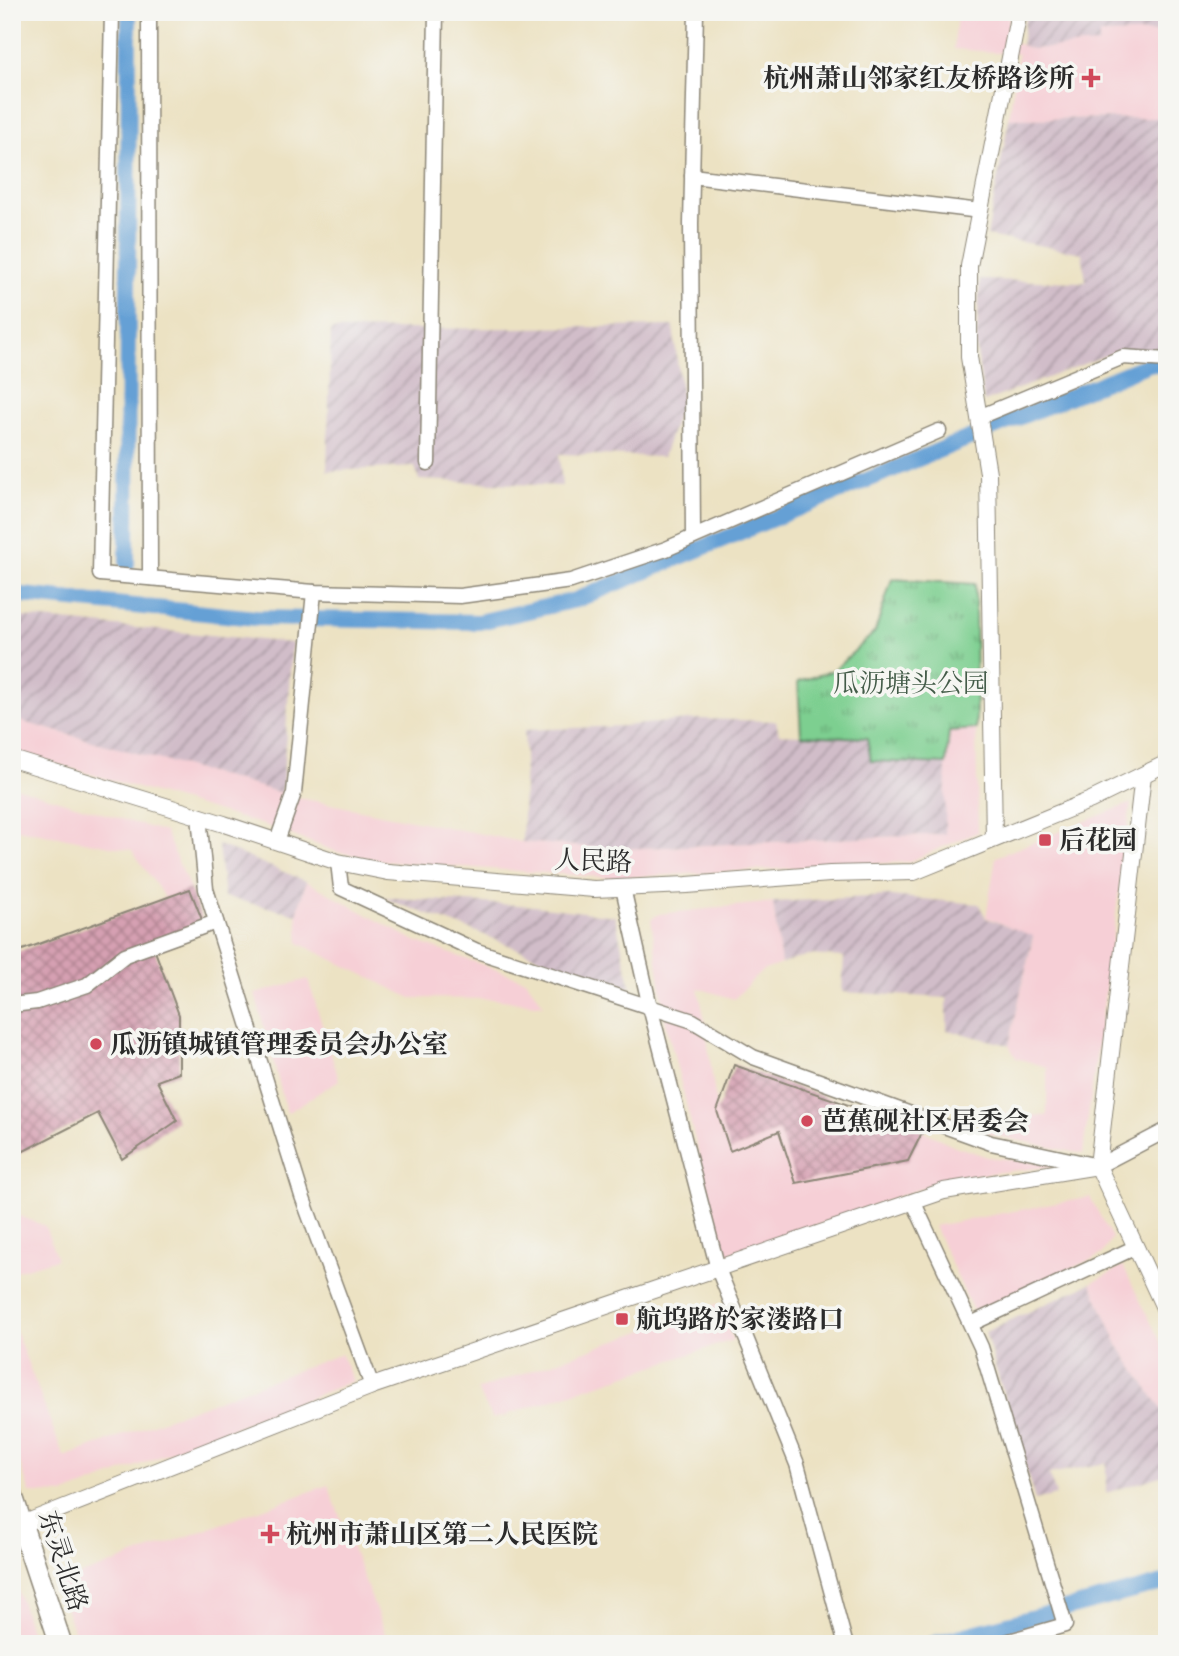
<svg xmlns="http://www.w3.org/2000/svg" width="1179" height="1656" font-family="Alegreya,'Noto Serif SC',serif">
  <style>
    .built { fill: #f6cfd6 }
    .industrial { fill: url(#industrial-furrows) }
    .grass { fill: url(#grass-tufts); stroke: #547d5e; stroke-width: 2 }
    .lines { fill: none; stroke-linecap: round; stroke-linejoin: round }
    .canal { stroke: #65a0d5; stroke-width: 16 }
    .building { fill: url(#building-cross-hatch) }
    .minor-casing { stroke: #8c8677; stroke-width: 17 }
    .tertiary-casing { stroke: #8c8677; stroke-width: 18 }
    .primary-casing { stroke: #8c8677; stroke-width: 24 }
    .minor { stroke: #fff; stroke-width: 14 }
    .tertiary { stroke: #fff; stroke-width: 16 }
    .primary { stroke: #fff; stroke-width: 21 }
    .poi-dot { fill: #d1495b; stroke: #f6f6f2; stroke-width: 2.5 }
    .labels { text-anchor: middle; dominant-baseline: central; stroke-width: 7; stroke-linejoin: round; paint-order: stroke }
    .poi-label { font-size: 26px; font-weight: bold; fill: #2b2b2b; stroke: #f6f6f2; text-anchor: start }
    .park-label { font-size: 26px; fill: #445c49; stroke: #f6f6f2 }
    .street-label { font-size: 26px; fill: #2b2b2b; stroke: #f6f6f2 }
  </style>
  <defs>
    <pattern id="industrial-furrows" width="10" height="10" patternUnits="userSpaceOnUse" patternTransform="scale(1.75)"><rect width="10" height="10" fill="#d1bdc9"/><path d="M-1 1l2-2M0 10L10 0M9 11l2-2" fill="none" stroke="#aa9aa3"/></pattern>
    <pattern id="grass-tufts" width="24" height="20" patternUnits="userSpaceOnUse" patternTransform="scale(1.75)"><rect width="24" height="20" fill="#7dcf90"/><path d="M3 7l-1-3M5 7V3M7 7l1-3M15 17l-1-3M17 17v-4M19 17l1-3" fill="none" stroke="#67a876"/></pattern>
    <pattern id="building-cross-hatch" width="8" height="8" patternUnits="userSpaceOnUse" patternTransform="scale(1.75)"><rect width="8" height="8" fill="#d6a0b2"/><path d="M0 0l8 8M0 8l8-8" fill="none" stroke="#ae8391"/></pattern>
  </defs>
  <rect width="100%" height="100%" fill="#f6f6f2"/>
  <filter id="ink" filterUnits="userSpaceOnUse"><feTurbulence type="fractalNoise" baseFrequency=".0143" numOctaves="2"/><feDisplacementMap in="SourceGraphic" scale="14" xChannelSelector="R" yChannelSelector="G"/><feConvolveMatrix kernelMatrix="1 2 1 2 8 2 1 2 1" color-interpolation-filters="sRGB"/></filter>
  <filter id="wash" filterUnits="userSpaceOnUse"><feTurbulence type="fractalNoise" baseFrequency=".00686" numOctaves="4" result="noise"/><feDisplacementMap in="SourceGraphic" scale="28" xChannelSelector="R" yChannelSelector="G"/><feGaussianBlur stdDeviation="1.57" result="paint"/><feColorMatrix in="noise" values="0 0 0 0 0 0 0 0 0 0 0 0 0 0 0 0 0 1.4 0 .05"/><feComposite in="paint" operator="in"/></filter>
  <g filter="url(#wash)">
    <rect width="100%" height="100%" fill="#ece2c3"/>
    <!-- built -->
    <g class="built">
      <path d="M957,12H1010L1006,39L1031,49L1099,43V34L1167,32L1166,118L1009,119L1018,54L954,49Z"/>
      <path d="M12,719L305,799L522,842L619,849L944,834L946,764L949,730L976,729L978,832L908,862L615,878L391,862L337,852L267,826L12,751Z"/>
      <path d="M12,786L165,832L190,889L165,898L132,850L12,828Z"/>
      <path d="M1131,803L1083,1154L984,1133L986,1112L1047,1116V1067L1016,1058L1009,1045L1033,937L986,917L996,857Z"/>
      <path d="M306,881L415,941L526,980L544,1005L493,999L411,998L299,943L297,914Z"/>
      <path d="M773,902L781,964L762,971L734,999L698,988L704,1016L717,1111L730,1151L779,1131L797,1183L908,1161L923,1131L955,1146L988,1157L1064,1165L950,1178L827,1222L724,1255L666,1024L651,919L659,914Z"/>
      <path d="M308,979L339,1080L287,1113L255,994Z"/>
      <path d="M1090,1197L1112,1238L1101,1255L974,1313L934,1226Z"/>
      <path d="M12,1213L45,1226L57,1259L12,1272Z"/>
      <path d="M1123,1266L1167,1355V1426L1165,1414L1118,1345L1091,1283Z"/>
      <path d="M717,1304L733,1340L493,1419L477,1390Z"/>
      <path d="M12,1322L64,1457L341,1354L353,1381L65,1494L30,1493L12,1440Z"/>
      <path d="M328,1485L389,1644H78L57,1584Z"/>
      <path d="M12,1581L16,1584L34,1644H12Z"/>
    </g>
    <!-- industrial -->
    <g class="industrial">
      <path d="M1026,12H1167V32L1099,34V44L1031,49L1021,45Z"/>
      <path d="M1166,118L1167,355L1115,352L984,402L976,346L980,280L1086,282L1082,253L987,236L1009,119Z"/>
      <path d="M673,326L682,400L663,457L559,454L562,486L419,480L415,467L327,471L331,330Z"/>
      <path d="M12,616L292,643L282,793L12,719Z"/>
      <path d="M699,719L776,721L779,734L867,738L871,761L946,764L945,834L619,849L522,842L525,755L524,730L623,726Z"/>
      <path d="M218,845L306,881L297,914L224,897Z"/>
      <path d="M889,896L979,904L986,918L1033,936L1009,1045L947,1030V998L842,992L844,957L808,955L781,964L773,902Z"/>
      <path d="M380,897L535,906L615,916L631,988L557,965L477,932Z"/>
      <path d="M1091,1283L1118,1345L1165,1414L1167,1474L1106,1493V1463L1049,1474L1056,1495L1035,1500L985,1332Z"/>
    </g>
    <!-- grass -->
    <path class="grass" d="M892,579L975,584L976,729L949,731L946,764L871,761L867,738L801,735L798,682L834,670L875,632Z"/>
    <g class="lines">
      <!-- canal -->
      <g class="canal">
        <path d="M127,564L129,12"/>
        <path d="M12,594L256,618L479,622L576,600L1151,363L1164,365"/>
        <path d="M932,1644L1167,1582"/>
      </g>
    </g>
    <g id="blocks">
      <!-- building -->
      <g class="building">
        <path d="M190,889L206,930L155,951L179,1015V1073L157,1081L177,1121L122,1159L98,1113L12,1157V944L17,952Z"/>
        <path d="M734,1065L923,1131L908,1161L796,1183L779,1131L730,1151L717,1111Z"/>
      </g>
    </g>
  </g>
  <g filter="url(#ink)">
    <use href="#blocks" fill-opacity="0" stroke="#8c8677" stroke-width="2"/>
    <g class="lines">
      <!-- minor casing -->
      <g class="minor-casing">
        <g id="minor">
          <path d="M112,12L100,574L314,592L460,596L571,581L666,549L939,431"/>
          <path d="M149,12L150,578"/>
          <path d="M692,176L980,211"/>
          <path d="M979,417L1123,357L1167,360"/>
          <path d="M428,463L436,12"/>
          <path d="M693,537L691,223L696,12"/>
          <path d="M199,816L206,889L302,1196L372,1386"/>
          <path d="M277,841L294,793L314,592"/>
          <path d="M338,862L341,888L477,951L693,1021L753,1057L991,1143L1098,1166L1167,1130"/>
          <path d="M623,888L650,1007L718,1269L797,1464L845,1642"/>
          <path d="M12,1005L37,1002L87,985L125,955L216,922"/>
          <path d="M913,1201L981,1347L1065,1625L999,1644"/>
          <path d="M971,1324L1136,1247"/>
        </g>
      </g>
      <!-- tertiary casing -->
      <g class="tertiary-casing">
        <g id="tertiary">
          <path d="M12,759L224,824L338,862L388,872L594,889L687,885L830,874L914,872L1091,800L1167,763"/>
          <path d="M1143,775L1098,1166L1167,1314"/>
          <path d="M994,839L988,473L969,357V266L1019,12"/>
          <path d="M12,1528L372,1386L944,1191L1098,1166"/>
        </g>
      </g>
      <!-- primary casing -->
      <g class="primary-casing">
        <path id="primary" d="M12,1496L61,1644"/>
      </g>
      <!-- minor -->
      <use href="#minor" class="minor"/>
      <!-- tertiary -->
      <use href="#tertiary" class="tertiary"/>
      <!-- primary -->
      <use href="#primary" class="primary"/>
    </g>
  </g>
  <!-- markers -->
  <g class="poi-dot">
    <path d="M1087.5 67.5h7v7h7v7h-7v7h-7v-7h-7v-7h7z"/>
    <rect x="1038" y="833" width="14" height="14" rx="3.5"/>
    <circle cx="96" cy="1044" r="7"/>
    <circle cx="807" cy="1121" r="7"/>
    <rect x="615" y="1312" width="14" height="14" rx="3.5"/>
    <path d="M266.5 1523.5h7v7h7v7h-7v7h-7v-7h-7v-7h7z"/>
  </g>
  <g class="labels">
    <!-- poi labels -->
    <g class="poi-label">
      <text x="1075" y="78" text-anchor="end">杭州萧山邻家红友桥路诊所</text>
      <text x="1059" y="840">后花园</text>
      <text x="110" y="1044">瓜沥镇城镇管理委员会办公室</text>
      <text x="821" y="1121">芭蕉砚社区居委会</text>
      <text x="636" y="1319">航坞路於家溇路口</text>
      <text x="286" y="1534">杭州市萧山区第二人民医院</text>
    </g>
    <!-- park labels -->
    <g class="park-label">
      <text x="911" y="683">瓜沥塘头公园</text>
    </g>
    <!-- street labels -->
    <g class="street-label">
      <text transform="translate(593 861) rotate(2)">人民路</text>
      <text transform="translate(63 1561) rotate(72)">东灵北路</text>
    </g>
  </g>
  <!-- margin -->
  <rect width="1179" height="1656" fill="none" stroke="#f6f6f2" stroke-width="42"/>
</svg>
